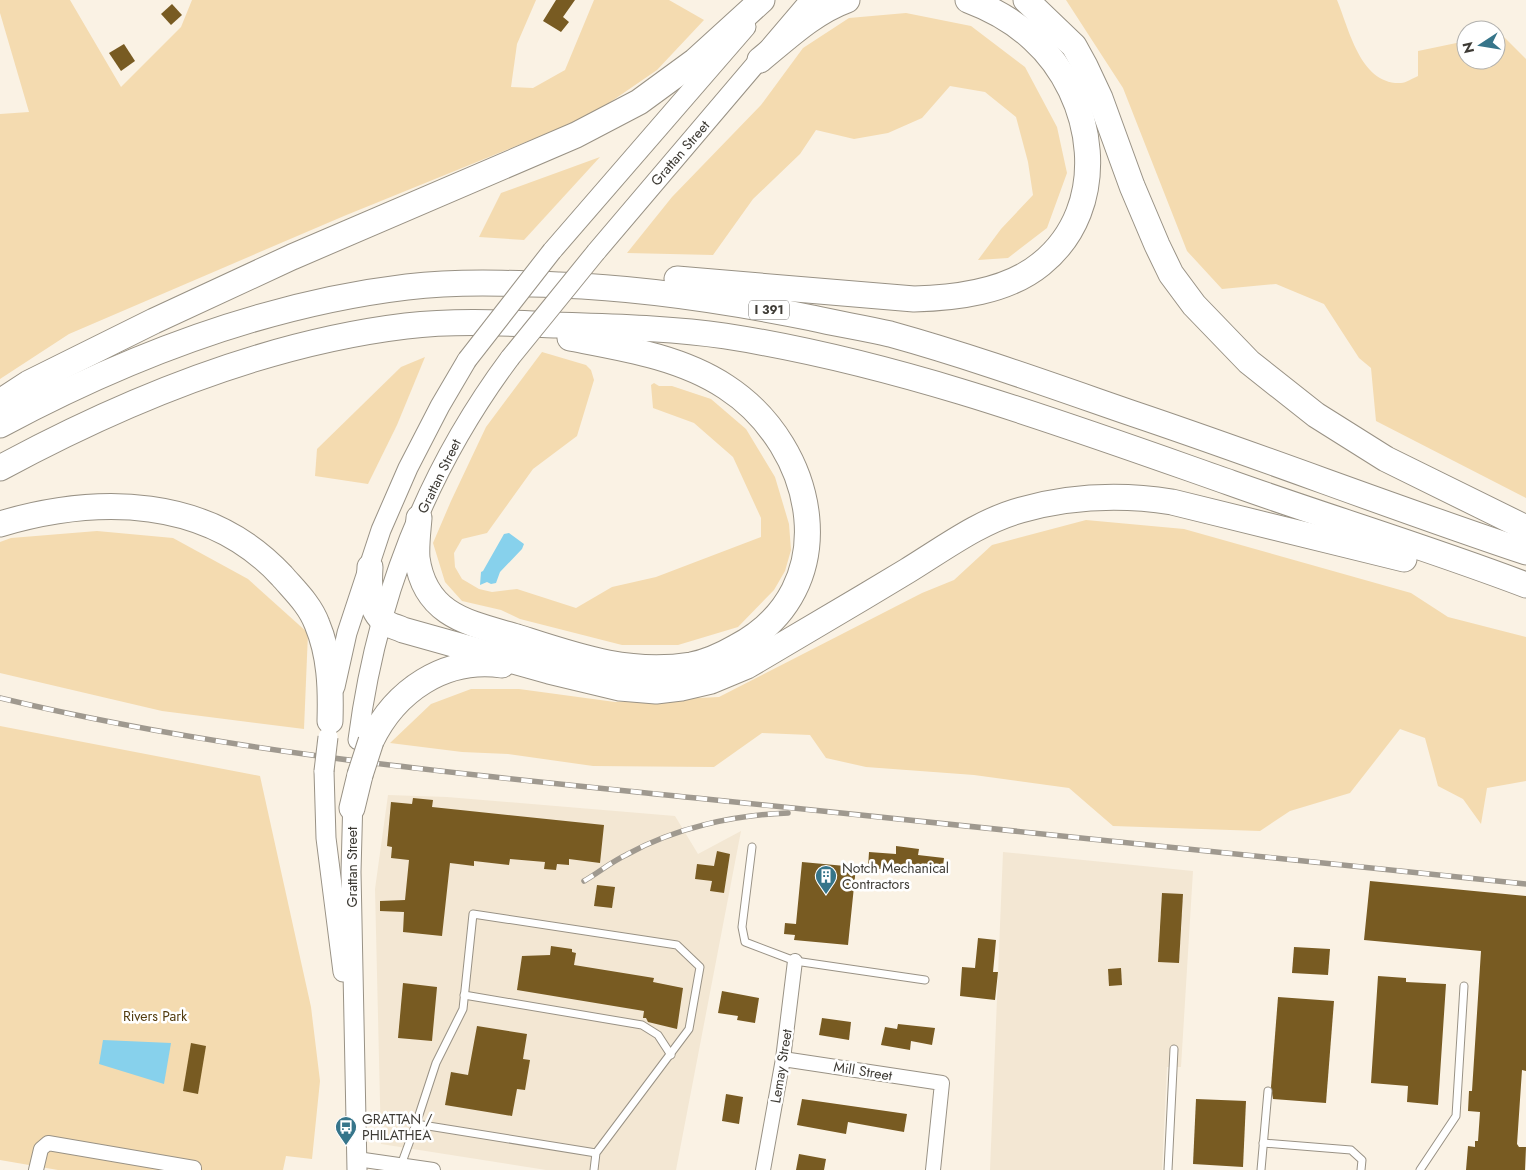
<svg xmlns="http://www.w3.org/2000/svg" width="1526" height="1170" font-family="Jost,sans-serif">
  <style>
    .built { fill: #f3e7d3 }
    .green { fill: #f4dbb0 }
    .water { fill: #87d1ec }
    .building { fill: #785b22 }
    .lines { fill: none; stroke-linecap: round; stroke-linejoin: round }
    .lane-casing { stroke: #999285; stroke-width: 9 }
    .street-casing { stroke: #999285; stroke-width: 16 }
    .secondary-casing { stroke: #999285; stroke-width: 21 }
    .highway-casing { stroke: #999285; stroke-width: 27 }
    .lane { stroke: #fff; stroke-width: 7 }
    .street { stroke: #fff; stroke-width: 14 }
    .secondary { stroke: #fff; stroke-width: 19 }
    .highway { stroke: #fff; stroke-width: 25 }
    .rail-casing { stroke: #9f998f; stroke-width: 5.5 }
    .rail { stroke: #fff; stroke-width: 4; stroke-dasharray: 11; stroke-linecap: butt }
    .secondary-bridge-casing { stroke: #999285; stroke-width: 21; stroke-linecap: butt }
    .highway-bridge-casing { stroke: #999285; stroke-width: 27; stroke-linecap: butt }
    .secondary-bridge { stroke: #fff; stroke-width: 19 }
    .highway-bridge { stroke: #fff; stroke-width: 25 }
    .labels { text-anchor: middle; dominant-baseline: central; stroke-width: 5; stroke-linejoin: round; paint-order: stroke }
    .shield { fill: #fff; stroke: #787672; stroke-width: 1 }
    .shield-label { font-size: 12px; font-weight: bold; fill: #3e3b35 }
    .street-label { font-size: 14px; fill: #3e3b35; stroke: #fff }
    .poi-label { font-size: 14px; fill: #3e3b35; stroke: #fff; text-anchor: start }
    .park-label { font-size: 14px; fill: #533c0f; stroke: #fff }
  </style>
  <rect width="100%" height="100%" fill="#faf2e4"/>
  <!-- built -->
  <g class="built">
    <path d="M388,795L447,797L675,816L698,854L741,831L676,1170H546L381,1144L375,889Z"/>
    <path d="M1003,852L1193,871L1181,1067H1167L1162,1170H990Z"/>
  </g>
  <!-- green -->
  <g class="green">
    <path d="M0,0H70L121,87L181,27L192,0H536L517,44L511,87L533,88L565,70L594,0H669L704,20L657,70L590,116L344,216L69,334L0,379V114L29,112L0,13Z"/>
    <path d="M1066,0H1337C1349,28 1360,85 1401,83C1406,83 1413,78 1418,76V51L1466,41V60H1496V35L1501,34L1526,59V498L1376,421L1371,368L1359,358L1324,304L1276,284L1222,289L1187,251L1123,88Z"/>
    <path d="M906,13L971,26L1025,67L1057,127L1067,173L1047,228L1008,258L978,260L1001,229L1033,195L1028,162L1016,117L985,92L950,86L922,118L888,133L854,139L816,130L800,154L753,199L713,255L627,253L672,197L761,105L803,48L849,18Z"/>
    <path d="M600,157L524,240L479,237L501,193Z"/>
    <path d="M542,352L586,365L591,370L594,380L577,436L533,469L487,533L462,539L454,553L455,567L462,579L479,589L492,592L517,589L576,608L612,587L656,577L761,537V518L733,457L694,423L653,408L651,385L654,383L659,386H672L711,399L746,429L775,477L789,524L791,550L785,571L774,590L738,627L678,645H622L520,619L501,610L462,601L445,582L433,543L451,501L486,427Z"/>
    <path d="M425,357L397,425L368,484L315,476L317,449L401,367Z"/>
    <path d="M1086,520L1184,529L1411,593L1448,617L1526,637V781L1487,788L1481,824L1463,799L1438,786L1425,738L1400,729L1350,793L1290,811L1260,831L1113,826L1069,788L974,775L866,767L826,758L810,735L762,733L714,767L593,766L508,754L462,752L390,743L431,704L471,689H519L615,702L719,697L922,593L954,580L992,545Z"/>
    <path d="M97,531L173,538L248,579L308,633L304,729L162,711L0,673V542L11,538Z"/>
    <path d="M0,726L260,776L311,1007L320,1081L312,1159L286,1156L283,1170H58L0,1160Z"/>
  </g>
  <!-- water -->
  <g class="water">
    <path d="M509,533L524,544L522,549L500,572L496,583L491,584L487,582L480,585L481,572L483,571L504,534Z"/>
    <path d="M103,1040L171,1043L164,1084L99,1064Z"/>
  </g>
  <!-- building -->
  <g class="building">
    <path d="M556,0H575L563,17L569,22L561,32L543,21Z"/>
    <path d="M172,4L182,15L171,25L161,14Z"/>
    <path d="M124,44L135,61L121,71L109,53Z"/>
    <path d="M413,798L433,800L432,807L604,825L600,863L569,859V865L557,864L556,870L544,869L545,862L510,859L509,865L474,861V866L450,863L442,936L403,932L404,912L380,911V901L405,900L409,860L391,858L392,847L387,846L391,802L412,804Z"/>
    <path d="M896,846L919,849L918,855L944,858L942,874L868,868L869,852L896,854Z"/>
    <path d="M717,851L730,854L724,893L710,891L712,881L695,879L697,864L714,866Z"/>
    <path d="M802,862L856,867L848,945L794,940L795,935L784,934L785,923L796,924Z"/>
    <path d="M1370,881L1526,896V1071L1522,1070L1517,1144L1519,1147H1526L1525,1170H1466L1468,1146L1475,1147V1141H1478L1480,1112L1468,1111L1469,1091H1472L1481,951L1364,940Z"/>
    <path d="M597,885L615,887L612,908L594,906Z"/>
    <path d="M1162,893L1183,894L1179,963L1158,962Z"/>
    <path d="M978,938L996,940L993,972H998L995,1000L960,996L962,967L975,968Z"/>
    <path d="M551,946L572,949V952L576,953L574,965L654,978L653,982L683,988L677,1029L648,1022L646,1018H643L644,1011L517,990L522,956L550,955Z"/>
    <path d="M1294,947L1330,949L1328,975L1292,973Z"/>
    <path d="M1121,968L1122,985L1109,986L1108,969Z"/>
    <path d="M1378,976L1406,978V982L1446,984L1438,1105L1407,1102L1408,1086L1371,1083Z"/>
    <path d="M403,983L437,987L432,1041L398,1038Z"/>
    <path d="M722,991L759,998L755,1023L737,1020L738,1016L718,1013Z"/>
    <path d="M1278,997L1334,1001L1326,1103L1273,1099L1271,1087Z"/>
    <path d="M822,1018L851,1022L849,1040L819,1035Z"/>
    <path d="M898,1024L935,1028L932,1045L911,1041L910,1050L881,1045L885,1027L897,1029Z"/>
    <path d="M477,1026L527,1034L523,1059L530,1060L525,1090L517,1089L512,1116L445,1105L451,1072L468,1075Z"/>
    <path d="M191,1043L206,1046L198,1094L183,1091Z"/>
    <path d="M726,1094L743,1097L739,1124L722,1121Z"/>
    <path d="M802,1099L907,1114L904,1132L848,1122L846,1134L797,1125Z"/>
    <path d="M1196,1099L1246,1101L1243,1167L1193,1164Z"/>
    <path d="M799,1154L826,1159L824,1170H796Z"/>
  </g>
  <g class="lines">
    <!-- lane casing -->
    <g class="lane-casing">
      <g id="lane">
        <path d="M752,847L742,927L745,942L795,961L925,980"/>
        <path d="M464,995L642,1025L658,1035L671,1055"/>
        <path d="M1263,1143L1351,1150L1362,1160L1361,1170"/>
        <path d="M401,1165L416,1124"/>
        <path d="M594,1170L596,1153L689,1029L700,967L677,945L473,914L463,1009L436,1063L416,1124L596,1153"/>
        <path d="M1168,1170L1174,1049"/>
        <path d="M1261,1170L1268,1091"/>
        <path d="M1420,1170L1456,1116L1464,986"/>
      </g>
    </g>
    <!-- street casing -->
    <g class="street-casing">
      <g id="street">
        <path d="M783,1059L942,1083L933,1170"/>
        <path d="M357,1159L433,1170"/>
        <path d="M36,1170L41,1149L48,1143L194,1168V1170"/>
        <path d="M763,1170L783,1059L795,961"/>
      </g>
    </g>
    <!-- secondary casing -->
    <g class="secondary-casing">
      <g id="secondary">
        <path d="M552,251L746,27"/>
        <path d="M596,252L810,0"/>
        <path d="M335,687L347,633L381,530L408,468L440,406L467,360"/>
        <path d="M358,740C376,600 426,471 510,358"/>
        <path d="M324,771L326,838L343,972"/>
        <path d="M353,796L351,872L357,1170"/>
      </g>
    </g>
    <!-- highway casing -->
    <g class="highway-casing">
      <g id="highway">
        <path d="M1026,0L1074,46L1085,66L1100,98L1132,186L1157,245L1171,274L1194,305L1249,362L1316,415L1386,459L1526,528"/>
        <path d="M760,60C787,38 814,12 847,0"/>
        <path d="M677,279L914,299C956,298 1007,292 1041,264C1112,207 1096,96 1033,39C1015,22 992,9 968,0"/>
        <path d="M0,402L29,383L154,321L292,257L576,135L639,102L695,61L762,0"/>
        <path d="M0,425C125,358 265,304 407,287C458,281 508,283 559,285C644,288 728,301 812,318C838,324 865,328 890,334C973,357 1053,386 1134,414C1265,458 1394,508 1526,552"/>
        <path d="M0,468C124,401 265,343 406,326C456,320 507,323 557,325C613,327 670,328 725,336C899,363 1066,425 1231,483C1329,518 1429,548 1526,585"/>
        <path d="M419,518C418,531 416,545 417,558C425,616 469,623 517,637C576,656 628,675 691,665C707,662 722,655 736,647C846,589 818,447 726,387C681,357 622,348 570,338"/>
        <path d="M0,524C98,495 208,496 282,576C295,591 310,605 317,624C330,655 331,688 330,721"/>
        <path d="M370,567C369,584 368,610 385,622C390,626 397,627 403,630L549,671L620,688L656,691L681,688L711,681L747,666C801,634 854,603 907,571C943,549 980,521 1021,510C1071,496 1121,494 1172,502L1404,559"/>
        <path d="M371,741C395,691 444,657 502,665"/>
        <path d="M352,808L360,775"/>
      </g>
    </g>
    <!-- lane -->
    <use href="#lane" class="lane"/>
    <!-- street -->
    <use href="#street" class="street"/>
    <!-- secondary -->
    <use href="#secondary" class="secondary"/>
    <!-- highway -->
    <use href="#highway" class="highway"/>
    <!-- rail casing -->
    <g class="rail-casing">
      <g id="rail">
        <path d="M0,698C228,753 463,774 696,798C972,827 1249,855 1526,884"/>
        <path d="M584,881C598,873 611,862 626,855C674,828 734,815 788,813"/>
      </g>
    </g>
    <!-- rail -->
    <use href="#rail" class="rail"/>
    <!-- secondary-bridge casing -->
    <g class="secondary-bridge-casing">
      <g id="secondary-bridge">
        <path d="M510,358L596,252"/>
        <path d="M467,360L552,251"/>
        <path d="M324,771L328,737"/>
      </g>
    </g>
    <!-- highway-bridge casing -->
    <g class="highway-bridge-casing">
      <path id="highway-bridge" d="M360,775L371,741"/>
    </g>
    <!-- secondary-bridge -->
    <use href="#secondary-bridge" class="secondary-bridge"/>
    <!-- highway-bridge -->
    <use href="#highway-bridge" class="highway-bridge"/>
  </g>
  <!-- icons -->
  <defs>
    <g id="building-pin" transform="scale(1.125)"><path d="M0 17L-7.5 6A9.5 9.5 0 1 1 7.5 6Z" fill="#36758a" stroke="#fff"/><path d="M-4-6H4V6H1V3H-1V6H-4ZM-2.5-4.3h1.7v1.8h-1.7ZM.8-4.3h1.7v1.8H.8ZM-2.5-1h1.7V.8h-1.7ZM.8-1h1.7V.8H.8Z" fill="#fff"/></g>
    <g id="bus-pin" transform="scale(1.125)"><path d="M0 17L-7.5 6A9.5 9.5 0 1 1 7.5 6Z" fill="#36758a" stroke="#fff"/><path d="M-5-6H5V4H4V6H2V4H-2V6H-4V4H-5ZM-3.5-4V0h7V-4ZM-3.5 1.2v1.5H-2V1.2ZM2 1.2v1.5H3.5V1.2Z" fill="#fff"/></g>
  </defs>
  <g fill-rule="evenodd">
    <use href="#building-pin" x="826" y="876"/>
    <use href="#bus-pin" x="346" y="1127"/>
  </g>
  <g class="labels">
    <!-- shield labels -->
    <rect class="shield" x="749" y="300.5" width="40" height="19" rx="4"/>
    <g class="shield-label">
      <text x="769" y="310">I 391</text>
    </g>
    <!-- street labels -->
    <g class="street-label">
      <text transform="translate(680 153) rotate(-49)">Grattan Street</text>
      <text transform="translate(439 476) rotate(-64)">Grattan Street</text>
      <text transform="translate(352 867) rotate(-90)">Grattan Street</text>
      <text transform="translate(781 1066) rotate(-81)">Lemay Street</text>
      <text transform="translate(863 1071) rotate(9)">Mill Street</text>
    </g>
    <!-- poi labels -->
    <g class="poi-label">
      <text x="842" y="868">Notch Mechanical<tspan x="842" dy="16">Contractors</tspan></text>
      <text x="362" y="1119">GRATTAN /<tspan x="362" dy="16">PHILATHEA</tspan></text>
    </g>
    <!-- park labels -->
    <g class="park-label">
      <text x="155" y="1016">Rivers Park</text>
    </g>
  </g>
  <!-- north arrow -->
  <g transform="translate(1481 45) rotate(258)"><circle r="24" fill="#ffffff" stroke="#b2b1ae"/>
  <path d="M0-4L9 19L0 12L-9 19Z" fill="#36758a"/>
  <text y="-8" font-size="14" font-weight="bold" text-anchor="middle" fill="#3e3b35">N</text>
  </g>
</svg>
